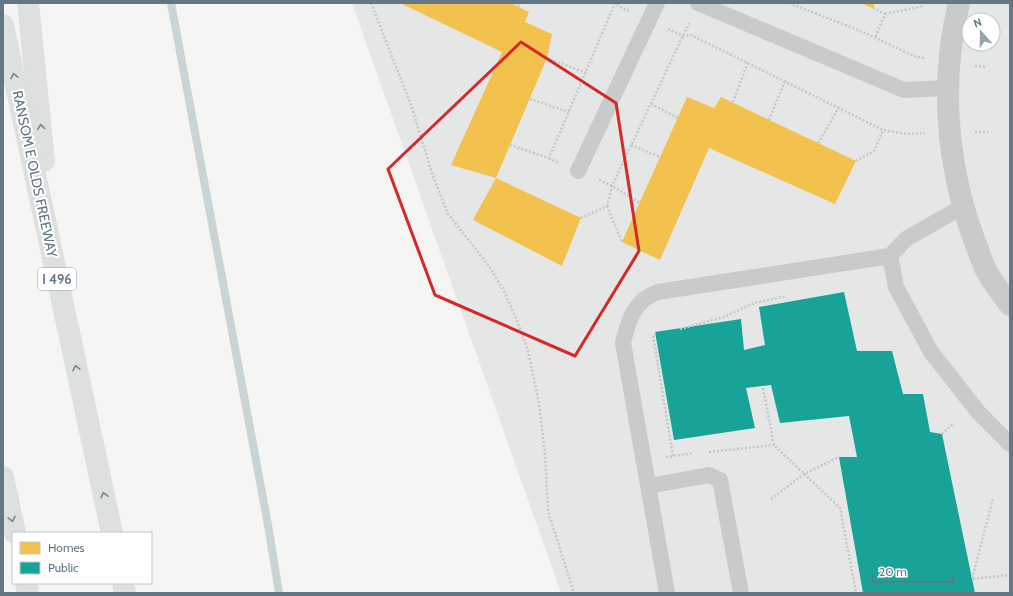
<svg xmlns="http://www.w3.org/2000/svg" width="1013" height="596" font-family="Cabin,sans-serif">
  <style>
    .built { fill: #e5e7e6; fill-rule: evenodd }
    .homes { fill: #f2c14e }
    .public { fill: #17a398 }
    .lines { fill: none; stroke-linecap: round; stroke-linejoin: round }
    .stream { stroke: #cad3d5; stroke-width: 8 }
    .path { stroke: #c6c8c8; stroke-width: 2.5; stroke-dasharray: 2 2; stroke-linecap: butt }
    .service { stroke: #c9cacb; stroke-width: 16 }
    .minor { stroke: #c9cacb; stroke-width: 22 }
    .motorway { stroke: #dedfdf; stroke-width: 22 }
    .oneway { stroke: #768792 }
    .marked { fill: none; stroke: #d62828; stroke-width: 3; stroke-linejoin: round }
    .labels { text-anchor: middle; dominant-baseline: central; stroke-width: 4; stroke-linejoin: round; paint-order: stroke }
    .shield { fill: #fff; stroke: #92a0a9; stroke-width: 1 }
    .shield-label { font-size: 13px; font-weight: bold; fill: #647884 }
    .street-label { font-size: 14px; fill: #647884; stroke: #fff }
  </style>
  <rect width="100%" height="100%" fill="#f5f5f3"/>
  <!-- built -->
  <path class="built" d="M352,3H1010V593H561ZM969,20H993V44H969Z"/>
  <!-- homes -->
  <g class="homes">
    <path d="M400,3H511L529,12L525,22L552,34L547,58L496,178L451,165L502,52Z"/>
    <path d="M860,3H875L873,8Z"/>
    <path d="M687,97L714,108L721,97L856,161L835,204L709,148L660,260L622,242Z"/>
    <path d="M496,178L581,218L562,266L473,220Z"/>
  </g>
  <!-- public -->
  <path class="public" d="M844,292L857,351H892L903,394H923L930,432L942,434L975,593H863L839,457H857L849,416L780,423L771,385L746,388L755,428L674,440L655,332L741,319L744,350L765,345L759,307Z"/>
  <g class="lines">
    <!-- stream -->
    <path class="stream" d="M171,3L268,525L279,593"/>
    <!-- path -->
    <g class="path">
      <path d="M371,3L411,105L432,173L448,214L489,266L504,291L520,328L528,351L539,404L545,453L548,511L574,593"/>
      <path d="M613,3L629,11"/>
      <path d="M789,3L863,32L914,56L924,58"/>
      <path d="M518,6L520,3"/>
      <path d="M873,8L885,14L875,38"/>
      <path d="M885,14L923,6"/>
      <path d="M668,29L683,36L691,35L883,130L907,134L925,133"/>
      <path d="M547,58L586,73"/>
      <path d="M975,66L986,67"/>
      <path d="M530,99L569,112"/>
      <path d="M733,102L748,62"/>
      <path d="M651,104L678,118"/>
      <path d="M769,120L785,81"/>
      <path d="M975,132H988"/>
      <path d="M818,143L839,107"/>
      <path d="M510,145L549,158L615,3"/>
      <path d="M631,145L660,157"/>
      <path d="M549,158L559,163"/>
      <path d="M856,161L874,151L883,130"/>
      <path d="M599,180L612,186L640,203"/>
      <path d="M607,206L622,242"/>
      <path d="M581,218L607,206L612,186L689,23"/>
      <path d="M680,329L724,317L754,303L787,296"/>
      <path d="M656,334L653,335L673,456"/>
      <path d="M763,388L774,445L840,508L856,593"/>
      <path d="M942,434L954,423"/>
      <path d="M709,452L774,445"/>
      <path d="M666,457L694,453"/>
      <path d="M771,499L804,474L839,457"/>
      <path d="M993,499L972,579L1010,575"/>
    </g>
    <!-- service -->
    <g class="service">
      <path d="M698,3L904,90L947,88"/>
      <path d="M578,171L657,3"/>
      <path d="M962,207L906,239L890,256L896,287L931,352L979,413L1010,444"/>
      <path d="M648,486L709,475L720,480L741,593"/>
      <path d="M667,593L623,343C628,321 634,300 658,292L890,256"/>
    </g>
    <!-- minor -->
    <path class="minor" d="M959,3C940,81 946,163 974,239C978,249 981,260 986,270C992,282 1002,294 1010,305"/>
    <!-- motorway -->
    <g class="motorway">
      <path d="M28,3L44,161"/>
      <path d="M3,25L112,533"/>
      <path d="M3,477L15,533"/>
      <path d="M26,583L28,593"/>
      <path d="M123,583L125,593"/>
    </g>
  </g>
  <!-- one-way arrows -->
  <defs><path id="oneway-chevron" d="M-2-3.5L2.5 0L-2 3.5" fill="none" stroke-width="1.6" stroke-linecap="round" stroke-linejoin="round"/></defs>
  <g class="oneway">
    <use href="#oneway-chevron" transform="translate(14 76) rotate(-102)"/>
    <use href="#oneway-chevron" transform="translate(41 127) rotate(-96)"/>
    <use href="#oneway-chevron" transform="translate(76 368) rotate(-102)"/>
    <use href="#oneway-chevron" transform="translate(104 495) rotate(-102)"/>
    <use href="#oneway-chevron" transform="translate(12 519) rotate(78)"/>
  </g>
  <!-- marked area -->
  <path class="marked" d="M521,42L616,103L639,251L575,356L435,295L388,169Z"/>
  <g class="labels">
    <!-- shield labels -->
    <rect class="shield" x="38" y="268" width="38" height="22" rx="3"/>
    <g class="shield-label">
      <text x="57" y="279">I 496</text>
    </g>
    <!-- street labels -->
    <g class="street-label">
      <text transform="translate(35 174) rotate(78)">RANSOM E OLDS FREEWAY</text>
    </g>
  </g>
  <!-- border -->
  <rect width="1013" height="596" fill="none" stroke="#647884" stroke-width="8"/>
  <!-- legend -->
  <rect x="12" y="532" width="140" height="52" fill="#ffffff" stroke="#c1c9ce"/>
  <rect x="20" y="542" width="20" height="12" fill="#f2c14e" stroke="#c1c9ce"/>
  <text x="48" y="552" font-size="12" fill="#647884">Homes</text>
  <rect x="20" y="562" width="20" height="12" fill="#17a398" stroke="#c1c9ce"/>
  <text x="48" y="572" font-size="12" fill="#647884">Public</text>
  <!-- north arrow -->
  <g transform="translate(981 32) rotate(340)"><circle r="19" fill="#ffffff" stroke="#c1c9ce"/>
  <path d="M0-3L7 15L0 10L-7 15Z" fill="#97a4ab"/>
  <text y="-6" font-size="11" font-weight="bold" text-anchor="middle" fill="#647884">N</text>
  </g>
  <!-- scale -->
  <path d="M873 576v6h80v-6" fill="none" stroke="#647884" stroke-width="2"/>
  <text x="879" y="576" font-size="12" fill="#647884" stroke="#ffffff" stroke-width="3" paint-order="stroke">20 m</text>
</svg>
